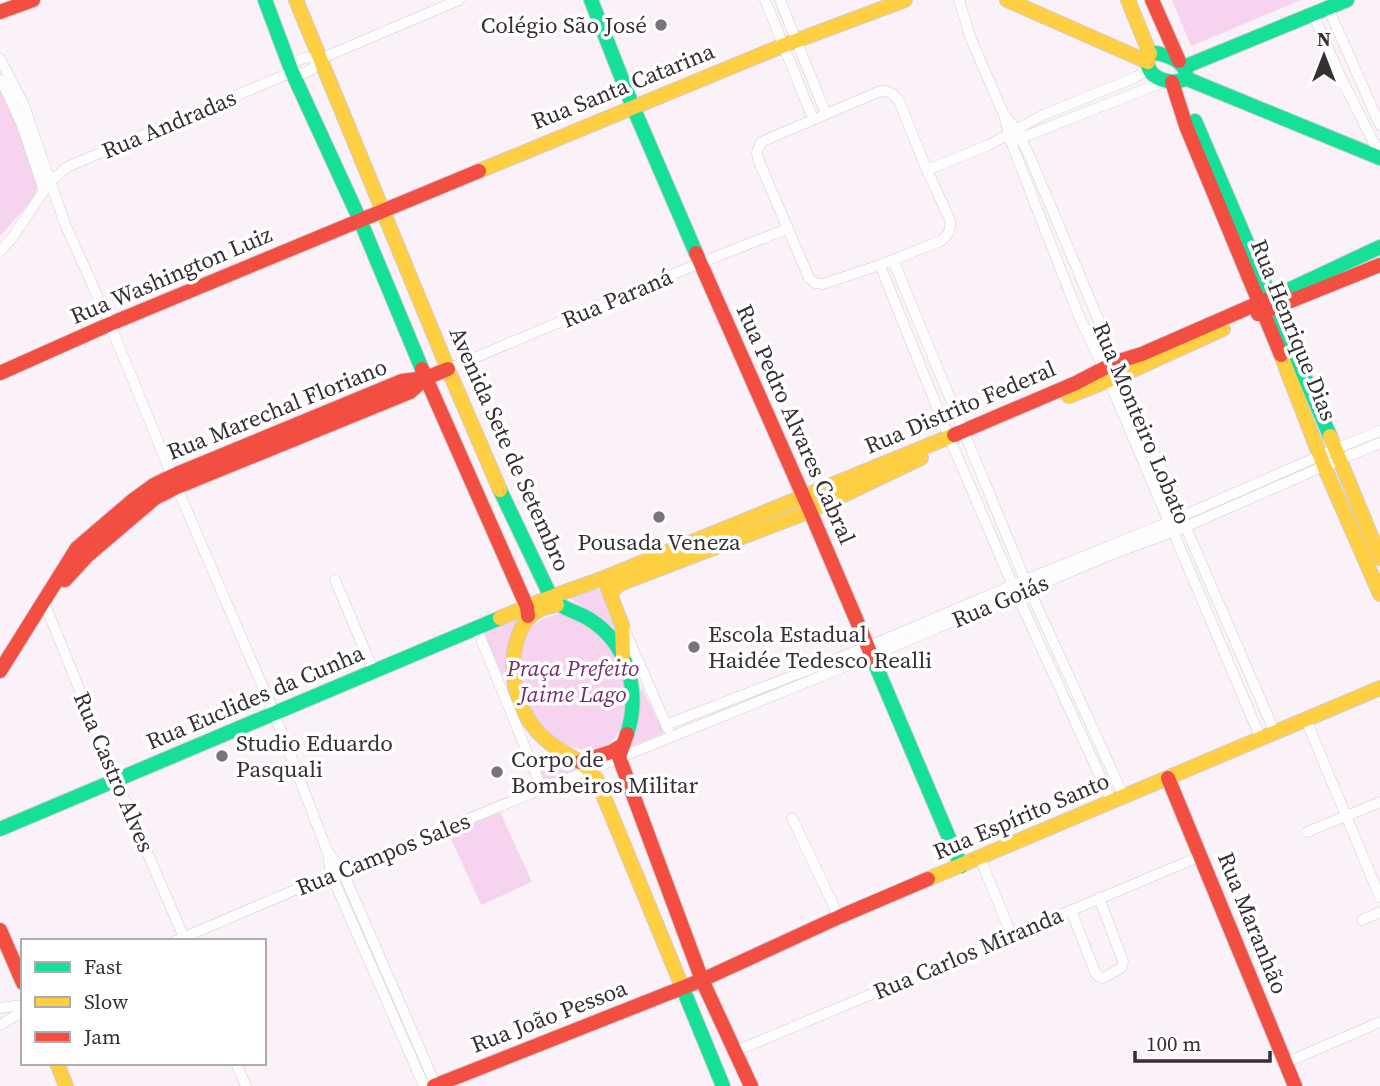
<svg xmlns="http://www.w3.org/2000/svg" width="1380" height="1086" font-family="'Source Serif 4',serif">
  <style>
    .green { fill: #f6d3ee }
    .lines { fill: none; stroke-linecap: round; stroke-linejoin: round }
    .street-casing { stroke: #d2ccd0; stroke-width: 11 }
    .fast-casing { stroke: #d2ccd0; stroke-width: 16 }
    .slow-casing { stroke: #d2ccd0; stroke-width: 16 }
    .jam-casing { stroke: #d2ccd0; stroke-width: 16 }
    .street { stroke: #fefdfe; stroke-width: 10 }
    .fast { stroke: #16e098; stroke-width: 14 }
    .slow { stroke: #ffcf43; stroke-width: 14 }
    .jam { stroke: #f24e42; stroke-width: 14 }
    .poi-dot { fill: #7b7379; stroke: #fff; stroke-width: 2.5 }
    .labels { text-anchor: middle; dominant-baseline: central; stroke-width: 7; stroke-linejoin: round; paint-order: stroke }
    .poi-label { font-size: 23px; fill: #362f34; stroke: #fff; text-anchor: start }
    .street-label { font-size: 23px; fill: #362f34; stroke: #fff }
    .park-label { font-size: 23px; font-style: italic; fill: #782d6c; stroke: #fff }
  </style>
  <rect width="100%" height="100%" fill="#faf2f8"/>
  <!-- green -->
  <g class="green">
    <path d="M1172,0H1301L1191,46Z"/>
    <path d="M0,87L5,90L40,182L32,200L0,236Z"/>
    <path d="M597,585L621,634L603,619L568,597Z"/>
    <path d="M558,614C564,615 573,615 579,618C585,622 606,641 611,647C615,652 617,660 619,667C622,674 628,684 628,692C629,706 623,727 615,738C607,747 599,750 587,750C538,748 499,667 530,629C537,620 547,617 558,614Z"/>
    <path d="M515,615L518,621L508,674L503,676L482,629Z"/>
    <path d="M641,686L664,733L630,747L638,711Z"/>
    <path d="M557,757L574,765L578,772L544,785L535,765Z"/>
    <path d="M500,812L532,882L481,905L449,834Z"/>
  </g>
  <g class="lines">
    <!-- street casing -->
    <g class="street-casing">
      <g id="street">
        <path d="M765,0L813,119"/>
        <path d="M780,0L826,114"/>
        <path d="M959,0L971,39L1004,115L1011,142L1078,314L1104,369L1261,739"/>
        <path d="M1328,8L1380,125"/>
        <path d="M1313,14L1340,76L1376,147L1380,158"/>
        <path d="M0,59L23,103L65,224L110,324L172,476L274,713L328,853L331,874L424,1086"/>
        <path d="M320,59L459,0"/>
        <path d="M293,71L294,63C303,57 309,56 320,59"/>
        <path d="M292,72C305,76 314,70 320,59"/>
        <path d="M0,80L3,84L21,123L44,191"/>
        <path d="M886,91L893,94L899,101L927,170L950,220C951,231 949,234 941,241L880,265L823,284L815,283L809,278L758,159L757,152L761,142L878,92Z"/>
        <path d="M1005,116L1016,129L1030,157L1181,516L1275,733"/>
        <path d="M1014,141L1166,81"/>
        <path d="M927,170L989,145L1041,116L1136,77L1149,68"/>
        <path d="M0,251L12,238L50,182L67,167L292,72"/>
        <path d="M893,260L1025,580L1124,797"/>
        <path d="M880,265L949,437L1013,586L1112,802"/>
        <path d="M448,369L700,263L787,229"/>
        <path d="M335,580L374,672"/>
        <path d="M44,602L116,780L185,940"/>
        <path d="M477,629L542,789"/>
        <path d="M625,631L668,729"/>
        <path d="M1306,720L1380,897"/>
        <path d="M666,725L867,647L1025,580L1169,522L1335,449L1380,431"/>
        <path d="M792,818L839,917"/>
        <path d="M1307,832L1380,802"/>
        <path d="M328,853L342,870L436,1086"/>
        <path d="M980,858L1011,934"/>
        <path d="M1071,910L1095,972L1099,977L1103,978L1121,968L1123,961L1099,898"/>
        <path d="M1362,920L1380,912"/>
        <path d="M175,941L342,870L871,656L1110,555L1185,527L1324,466L1380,443"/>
        <path d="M0,1008L23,1005"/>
        <path d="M0,1025L23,1011"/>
        <path d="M736,1051L1201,856"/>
        <path d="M236,1063L246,1086"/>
        <path d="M1285,1063L1380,1022"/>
      </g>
    </g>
    <!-- fast casing -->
    <g class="fast-casing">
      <g id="fast">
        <path d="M265,0L292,72L360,220L422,369"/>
        <path d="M591,0L633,107L696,253"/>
        <path d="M1156,53C1169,56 1179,59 1186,71L1184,79C1173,85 1152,80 1148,66C1147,62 1149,57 1150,54Z"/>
        <path d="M1184,67L1347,0"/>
        <path d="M1185,78L1380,158"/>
        <path d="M1195,121L1330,436"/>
        <path d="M1284,292L1380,247"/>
        <path d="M500,490L551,597C561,609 576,611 589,619C628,643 641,692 627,734"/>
        <path d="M873,659L961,866"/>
        <path d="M0,829L500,618"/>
        <path d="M681,984L723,1086"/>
      </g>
    </g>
    <!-- slow casing -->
    <g class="slow-casing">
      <g id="slow">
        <path d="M296,0L448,369L500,490"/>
        <path d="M1007,0L1148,62"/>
        <path d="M1128,0L1150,54"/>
        <path d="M479,171L782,46L905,0"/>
        <path d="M1281,355L1324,466L1380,594"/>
        <path d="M1069,396L1122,375L1223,329"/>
        <path d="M1330,436L1380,558"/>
        <path d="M607,586L622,625L623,656"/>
        <path d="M610,594L618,585L622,583L810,511L921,458"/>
        <path d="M557,605C537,607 524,618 518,637C505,674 519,720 551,744C568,756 586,762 597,780L681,984"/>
        <path d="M500,618L551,597L604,578L954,435"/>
        <path d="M928,879L1380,688"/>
        <path d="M57,1063L66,1086"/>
      </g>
    </g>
    <!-- jam casing -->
    <g class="jam-casing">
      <g id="jam">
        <path d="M1152,0L1179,61"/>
        <path d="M0,12L33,0"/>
        <path d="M1172,82L1186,126L1281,355"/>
        <path d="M696,253L810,511L873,659"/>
        <path d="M1258,314L1380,265"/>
        <path d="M422,369L527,607L528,616"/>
        <path d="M0,373L110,324L479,171"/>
        <path d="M954,435L1076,383L1116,362L1142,354L1284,292"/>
        <path d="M65,580L87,556L155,498L177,487L410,392L426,378L448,369"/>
        <path d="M0,671L77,548L132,501L154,485L172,476L402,381L426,378"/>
        <path d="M627,734L619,757L702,980L751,1086"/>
        <path d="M580,762L611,752L623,745"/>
        <path d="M1168,778L1295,1086"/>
        <path d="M0,930L23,983"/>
        <path d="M434,1086L702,980L839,917L928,879"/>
      </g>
    </g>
    <!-- street -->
    <use href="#street" class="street"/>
    <!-- fast -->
    <use href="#fast" class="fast"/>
    <!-- slow -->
    <use href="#slow" class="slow"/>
    <!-- jam -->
    <use href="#jam" class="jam"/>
  </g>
  <!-- markers -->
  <g class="poi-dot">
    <circle cx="661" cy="25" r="7"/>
    <circle cx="659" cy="517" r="7"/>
    <circle cx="694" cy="647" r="7"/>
    <circle cx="222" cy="756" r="7"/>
    <circle cx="497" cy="772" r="7"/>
  </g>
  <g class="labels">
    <!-- poi labels -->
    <g class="poi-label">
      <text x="647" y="25" text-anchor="end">Colégio São José</text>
      <text x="659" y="542" text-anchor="middle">Pousada Veneza</text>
      <text x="708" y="634">Escola Estadual<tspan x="708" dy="26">Haidée Tedesco Realli</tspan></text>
      <text x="236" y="743">Studio Eduardo<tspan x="236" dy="26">Pasquali</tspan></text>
      <text x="511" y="759">Corpo de<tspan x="511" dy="26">Bombeiros Militar</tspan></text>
    </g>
    <!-- street labels -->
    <g class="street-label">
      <text transform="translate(623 86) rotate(-22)">Rua Santa Catarina</text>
      <text transform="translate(169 124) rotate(-23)">Rua Andradas</text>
      <text transform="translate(171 275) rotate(-23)">Rua Washington Luiz</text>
      <text transform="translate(617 298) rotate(-23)">Rua Paraná</text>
      <text transform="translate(1294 330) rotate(68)">Rua Henrique Dias</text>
      <text transform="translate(960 407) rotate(-23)">Rua Distrito Federal</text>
      <text transform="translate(277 409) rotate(-22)">Rua Marechal Floriano</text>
      <text transform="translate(1142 423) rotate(67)">Rua Monteiro Lobato</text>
      <text transform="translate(796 424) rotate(66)">Rua Pedro Alvares Cabral</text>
      <text transform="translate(510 449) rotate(66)">Avenida Sete de Setembro</text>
      <text transform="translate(1000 601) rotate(-23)">Rua Goiás</text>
      <text transform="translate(255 697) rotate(-23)">Rua Euclides da Cunha</text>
      <text transform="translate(114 772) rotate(67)">Rua Castro Alves</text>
      <text transform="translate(1021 816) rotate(-23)">Rua Espírito Santo</text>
      <text transform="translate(383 854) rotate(-22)">Rua Campos Sales</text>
      <text transform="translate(1253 923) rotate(68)">Rua Maranhão</text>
      <text transform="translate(968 953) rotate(-23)">Rua Carlos Miranda</text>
      <text transform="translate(549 1016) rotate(-21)">Rua João Pessoa</text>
    </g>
    <!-- park labels -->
    <g class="park-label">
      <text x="573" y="668">Praça Prefeito<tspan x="573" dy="26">Jaime Lago</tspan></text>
    </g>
  </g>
  <!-- legend -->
  <rect x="21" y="939" width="245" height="126" fill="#ffffff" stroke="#afacae" stroke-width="2"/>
  <rect x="35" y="962" width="35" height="10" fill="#16e098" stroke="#afacae" stroke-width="2"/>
  <text x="84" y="974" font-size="21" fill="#362f34">Fast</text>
  <rect x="35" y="997" width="35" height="10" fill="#ffcf43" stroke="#afacae" stroke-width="2"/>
  <text x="84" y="1009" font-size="21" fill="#362f34">Slow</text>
  <rect x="35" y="1032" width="35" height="10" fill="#f24e42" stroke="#afacae" stroke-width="2"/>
  <text x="84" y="1044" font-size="21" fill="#362f34">Jam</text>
  <!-- north arrow -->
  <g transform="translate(1324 56)" stroke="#ffffff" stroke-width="5" paint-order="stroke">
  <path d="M0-5L12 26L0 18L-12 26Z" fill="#362f34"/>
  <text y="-10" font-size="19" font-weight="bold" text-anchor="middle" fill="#362f34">N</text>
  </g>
  <!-- scale -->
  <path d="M1135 1051v10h135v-10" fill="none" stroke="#362f34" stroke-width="3.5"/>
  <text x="1146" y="1051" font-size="21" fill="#362f34" stroke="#ffffff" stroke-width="5" paint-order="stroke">100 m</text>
</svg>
